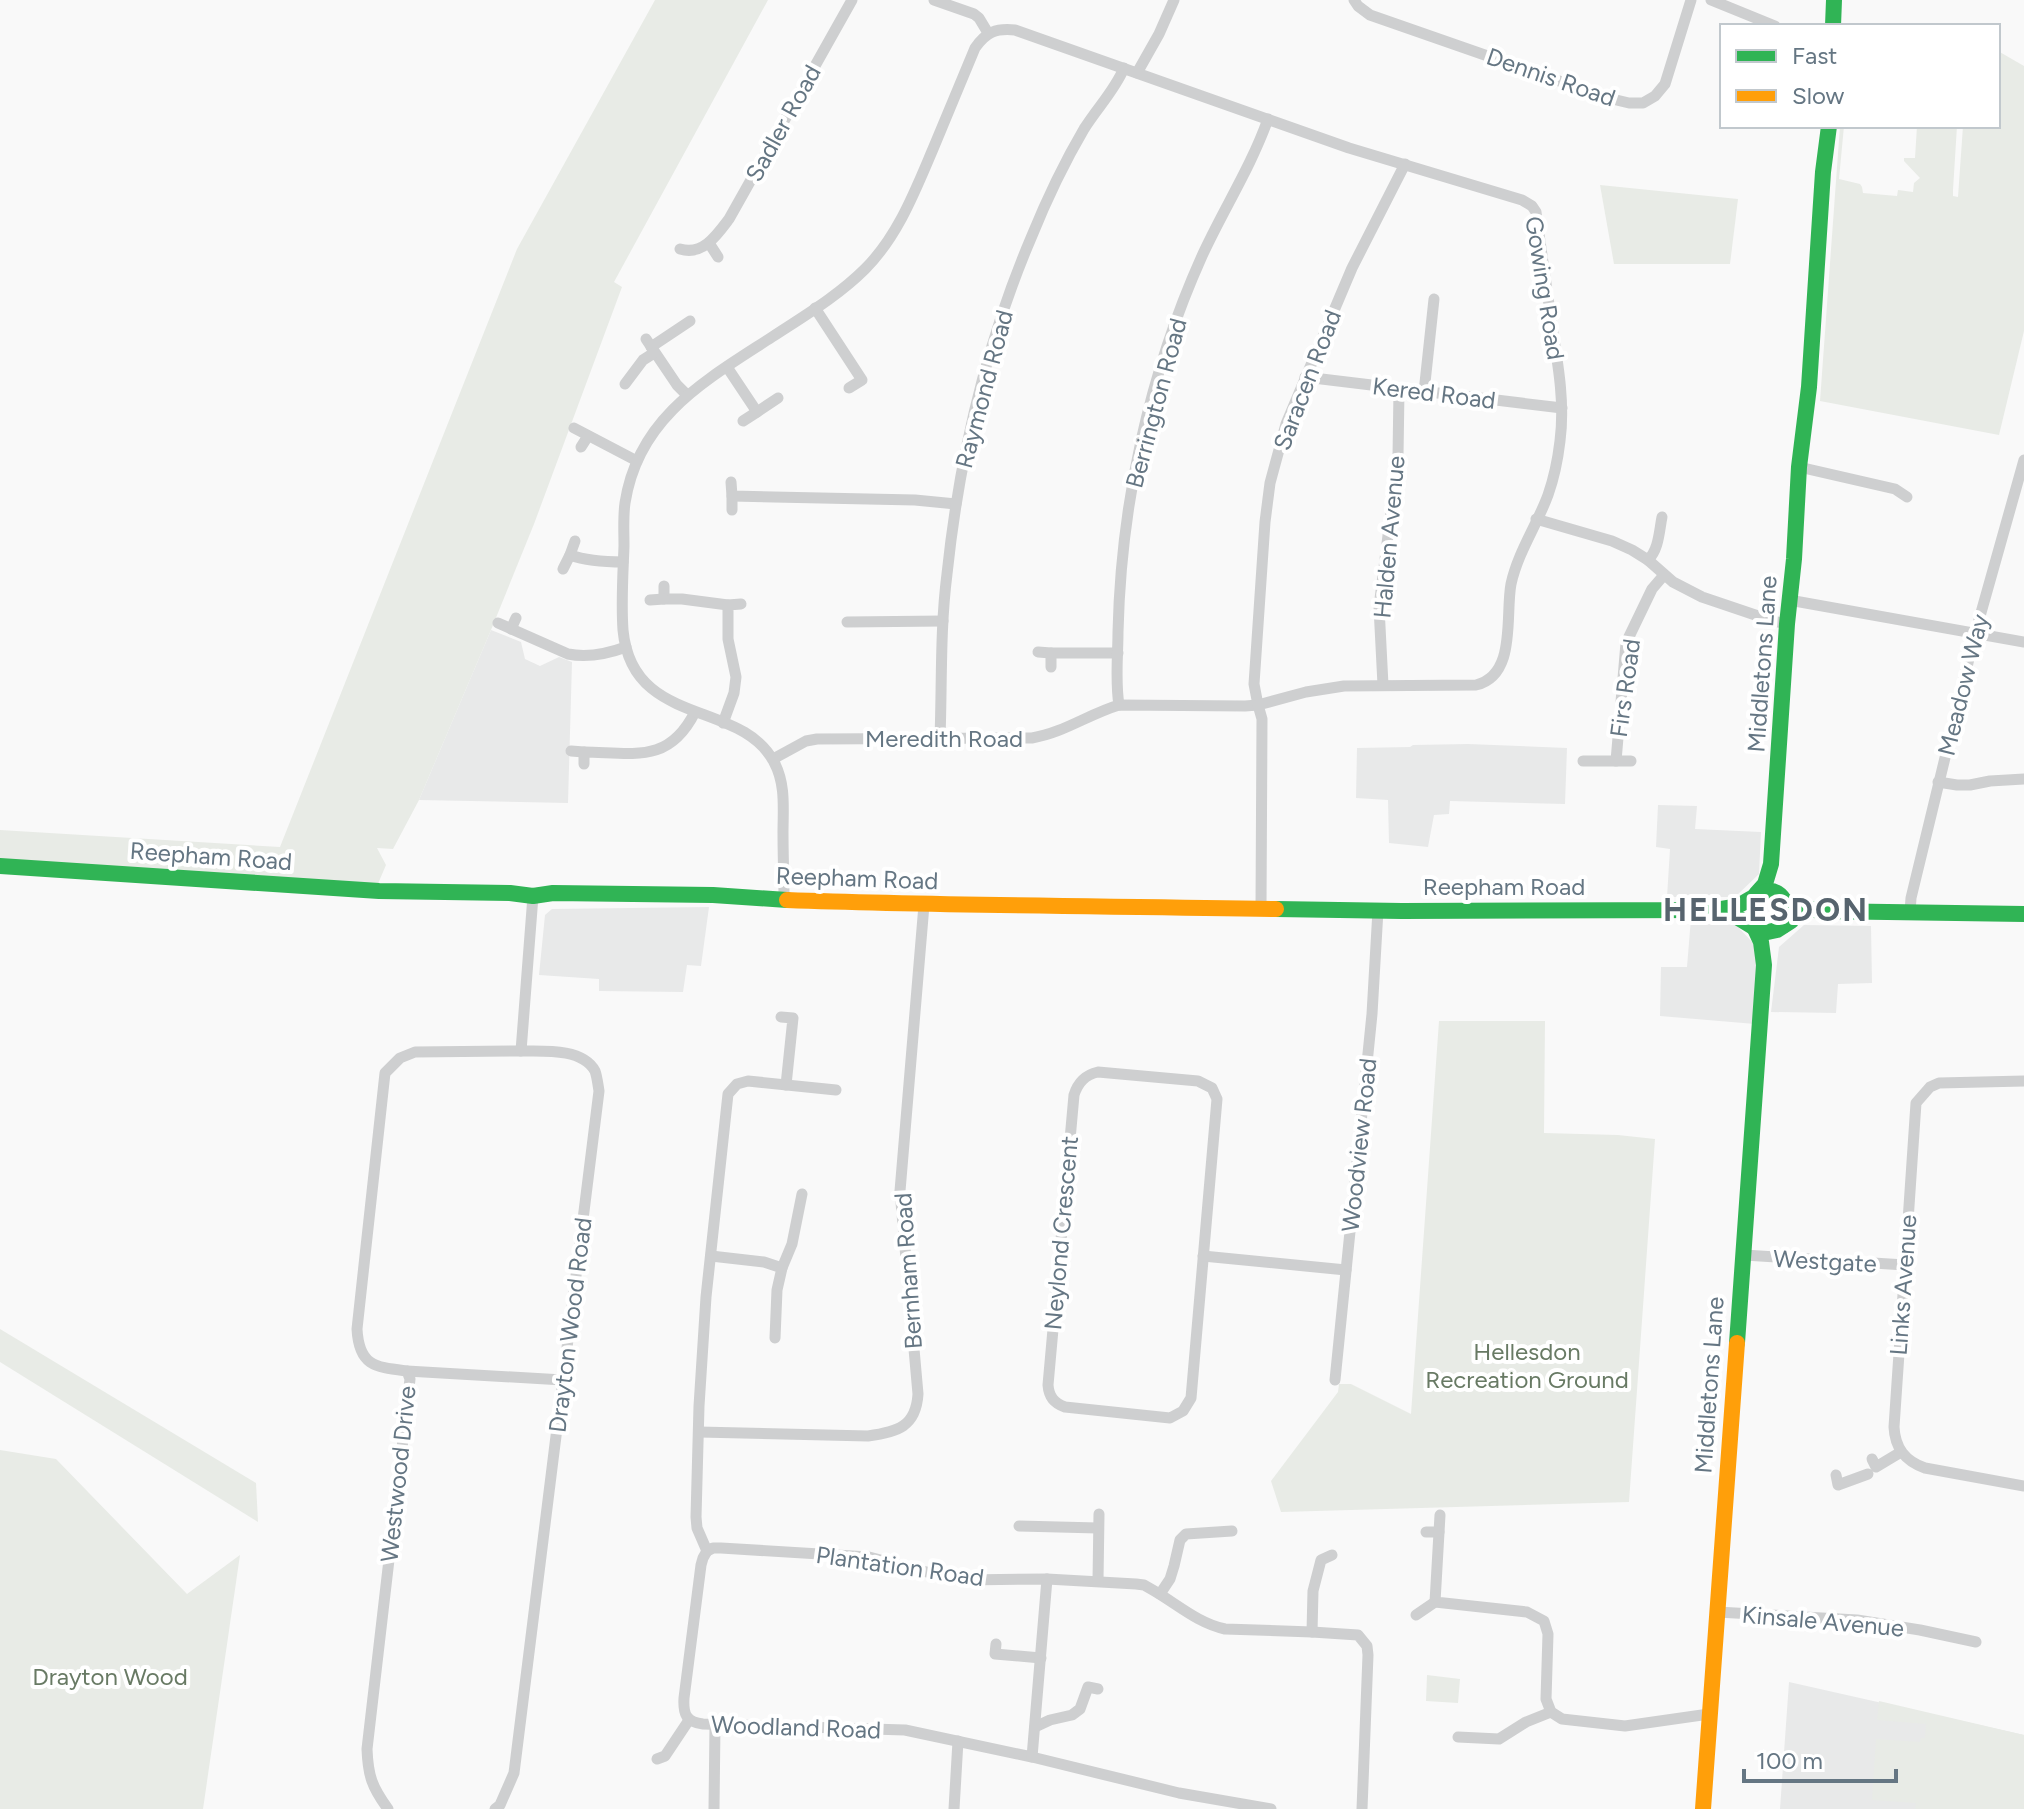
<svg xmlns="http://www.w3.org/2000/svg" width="2024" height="1809" font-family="Figtree,sans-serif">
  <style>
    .built { fill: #e8e9e9 }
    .green { fill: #e8ebe6 }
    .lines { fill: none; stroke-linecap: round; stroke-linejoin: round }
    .street { stroke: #cecfd0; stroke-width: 11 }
    .fast { stroke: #30b455; stroke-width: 16 }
    .slow { stroke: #ff9f0a; stroke-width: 16 }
    .labels { text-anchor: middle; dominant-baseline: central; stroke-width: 8; stroke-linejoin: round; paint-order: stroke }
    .street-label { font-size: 24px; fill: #657683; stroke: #fff }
    .park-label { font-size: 24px; fill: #687a64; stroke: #fff }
    .district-label { font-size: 32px; font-weight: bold; letter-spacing: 2px; fill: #57646e; stroke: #fff }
  </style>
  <rect width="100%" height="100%" fill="#f9f9f9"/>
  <!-- built -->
  <g class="built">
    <path d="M491,630L521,642L525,659L540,666L559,657L572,662L568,803L419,800Z"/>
    <path d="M1468,744L1567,748L1565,804L1450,801L1449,814L1434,815L1428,847L1389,843L1388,800L1356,798L1357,748L1410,747L1413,745Z"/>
    <path d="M1658,805L1697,806L1695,829L1761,832L1759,874L1735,897H1667L1670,849L1656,847Z"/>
    <path d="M709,907L701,966L687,965L683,992L599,991V979L539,975L545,915L552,909Z"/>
    <path d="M1713,917L1733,922L1758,948L1755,1024L1660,1016L1661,967H1687L1691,918Z"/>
    <path d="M1804,925L1871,926L1872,983L1838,984L1836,1013L1771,1012L1779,947Z"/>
    <path d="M1789,1682L2024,1735V1809H1780Z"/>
  </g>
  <!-- green -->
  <g class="green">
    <path d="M655,0H768L614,282L622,287L534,524L491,630L419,800L393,849L377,848L386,865L377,886L0,860V830L280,847L517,249Z"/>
    <path d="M1998,51L2024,66V331L1999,435L1820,401L1840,126H1844L1839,179L1860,184L1862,187L1863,193L1897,196L1898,190L1913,192L1914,183L1920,178L1904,161V158H1915L1917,126H1957L1953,190V196L1958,197L1963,126H1998Z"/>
    <path d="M1600,185L1738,199L1730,264H1614Z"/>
    <path d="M1439,1021H1545L1544,1133L1618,1135L1655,1139L1629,1502L1281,1512L1271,1481L1338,1392L1339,1384H1351L1411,1414Z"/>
    <path d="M0,1329L256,1483L258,1522L0,1362Z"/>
    <path d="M0,1450L56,1459L187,1594L240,1555L203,1809H0Z"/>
    <path d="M1427,1675L1460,1679L1458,1703L1426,1701Z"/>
    <path d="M1879,1701L2024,1735V1809H1915L1916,1803L1872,1800L1876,1739L1920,1742L1921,1738H1925L1926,1724L1877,1720Z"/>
  </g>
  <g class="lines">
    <!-- street -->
    <g class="street">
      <path d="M934,0L974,14L979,18L988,33"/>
      <path d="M1354,0L1358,6L1370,15L1608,98L1629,103H1643L1655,96L1665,84L1691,0"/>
      <path d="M1711,0L1775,26"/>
      <path d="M1137,73L1159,34L1174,0"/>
      <path d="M709,243L718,257"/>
      <path d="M680,249C703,256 717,235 729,219L852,0"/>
      <path d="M815,308L862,380L849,388"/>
      <path d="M646,339L677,385L687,395"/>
      <path d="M651,347L690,321"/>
      <path d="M727,367L757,412L778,398"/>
      <path d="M1305,377L1562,408"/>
      <path d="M625,384L643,360L654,353"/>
      <path d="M1424,392L1434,299"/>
      <path d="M743,421L757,412"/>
      <path d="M574,428L637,461"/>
      <path d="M581,447L588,436"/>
      <path d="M1799,467L1895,489L1907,497"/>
      <path d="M731,482L732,496L915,500L956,504"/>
      <path d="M732,496V510"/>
      <path d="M1536,519L1612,541L1632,550L1648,560L1673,582L1702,597L1773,621L1787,624"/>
      <path d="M575,541L570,555C587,561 605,562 623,562"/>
      <path d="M1648,560C1659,549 1659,532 1662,517"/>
      <path d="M563,569L570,555"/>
      <path d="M664,586V599H682L728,605"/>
      <path d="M650,600L664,599"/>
      <path d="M1789,600L2024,642"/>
      <path d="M847,622L943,621"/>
      <path d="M498,623L568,654C588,658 607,654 626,647"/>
      <path d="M511,629L516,618"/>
      <path d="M1038,652L1051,653"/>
      <path d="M1051,667V653H1118"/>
      <path d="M1383,685L1379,607L1398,456L1399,390"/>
      <path d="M1119,705C1115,681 1118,655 1118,632C1121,503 1149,374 1202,256C1223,210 1251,167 1268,119"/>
      <path d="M723,723L734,693L736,677L728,639V605L741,604"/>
      <path d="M940,738C942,684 940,629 947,574C959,460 986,344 1031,238C1046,201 1064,163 1084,129C1097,108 1115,90 1124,68"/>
      <path d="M571,751L584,752"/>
      <path d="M773,759L806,741L817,739L1032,738C1063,733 1089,714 1119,705L1245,706L1258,705L1254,684L1265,522L1270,483L1286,424L1352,268L1405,164"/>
      <path d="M1583,761H1616"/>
      <path d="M1631,761H1616L1626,643L1652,589L1664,575"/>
      <path d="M584,764V752C634,753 669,764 695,712"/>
      <path d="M1938,782L1957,785H1970L1990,781L2024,779"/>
      <path d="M784,900C784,878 783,856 783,833C783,809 786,784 774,762C741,699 632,728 623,630C621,602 623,574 624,546C624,532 623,517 625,503C638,417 706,380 772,337C804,316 838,296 865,269C898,236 915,191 933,149C947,115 961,82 975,48C986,32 996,28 1015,30L1349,148L1522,200L1532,206L1536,212C1541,250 1547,288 1552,327C1558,364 1565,403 1560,441C1558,458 1554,478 1548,495C1537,525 1518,552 1511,584C1505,616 1517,675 1476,685L1344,686L1306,692L1258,705L1262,719L1261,908"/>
      <path d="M1910,912L1911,898L1975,634L2024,460"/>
      <path d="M781,1017L793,1018L786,1085"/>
      <path d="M1098,1072L1198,1081L1212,1088L1217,1099L1191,1398L1183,1411L1170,1418L1065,1407C1054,1403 1049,1397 1048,1385L1074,1095C1078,1082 1085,1075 1098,1072Z"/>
      <path d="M2024,1081L1939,1083L1930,1087L1916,1103L1894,1427C1895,1448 1905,1461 1925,1468L2024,1486"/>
      <path d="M836,1090L748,1081L737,1084L728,1094L706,1297L699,1406L696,1517L697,1528L707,1551L703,1558L701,1565L684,1698C683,1714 686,1722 703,1724L905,1730L1032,1757L1179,1793L1271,1809"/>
      <path d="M1744,1255L1905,1265"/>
      <path d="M711,1256L764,1262L782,1268L777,1290L775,1338"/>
      <path d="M1203,1256L1346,1270"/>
      <path d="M782,1268L792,1244L802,1194"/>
      <path d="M407,1371L563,1380"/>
      <path d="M1335,1380L1372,1014L1378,910"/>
      <path d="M699,1432L868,1436C897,1432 916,1427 918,1394L900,1191L924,905"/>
      <path d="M1872,1459L1876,1467L1901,1452"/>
      <path d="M1836,1475L1838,1485L1868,1474"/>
      <path d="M1440,1515L1435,1602L1527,1612L1544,1621L1548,1634L1546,1699L1551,1712L1562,1719L1625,1726L1709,1714"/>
      <path d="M1019,1526L1098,1528"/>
      <path d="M1426,1532H1439"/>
      <path d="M707,1551L713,1548H721L869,1557L942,1576L964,1580L1047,1579L1136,1584L1144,1585L1151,1589C1176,1603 1197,1623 1225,1629L1312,1632L1358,1635L1367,1646L1368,1655L1362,1809"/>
      <path d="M1098,1581L1099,1514"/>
      <path d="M1160,1594L1170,1579L1174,1566L1180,1540L1186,1534L1232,1531"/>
      <path d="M1717,1612L1857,1620L1920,1630L1976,1642"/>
      <path d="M1416,1615L1435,1602"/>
      <path d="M1312,1632L1313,1591L1321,1560L1332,1555"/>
      <path d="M996,1644L995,1654L1041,1658"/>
      <path d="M1035,1727L1050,1720L1072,1715L1080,1709L1088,1687L1098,1689"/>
      <path d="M1458,1737L1499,1739L1526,1722L1551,1712"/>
      <path d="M1032,1757L1047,1579"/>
      <path d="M657,1759L665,1756L689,1720"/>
      <path d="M388,1809C372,1787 368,1776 367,1749L410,1379L407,1371C375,1367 359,1366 357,1329L385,1073L400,1058L415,1052L521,1051"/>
      <path d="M495,1809L500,1805L514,1773L599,1091C598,1085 597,1076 595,1071C583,1048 543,1051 521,1051L533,896"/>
      <path d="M714,1809L715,1725"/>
      <path d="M954,1809L958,1741"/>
    </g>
    <!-- fast -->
    <g class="fast">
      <path d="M1833,26L1834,0"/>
      <path d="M0,866L379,891L510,893L533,896L553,893L713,895L787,900"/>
      <path d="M1756,894L1765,884L1771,864L1787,624L1794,559L1799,467L1809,387L1823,172L1829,126"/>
      <path d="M1786,902L1819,911L2024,914"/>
      <path d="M1276,909L1402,911L1713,910C1721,909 1731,908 1739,905C1753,899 1771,880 1784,900C1790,909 1787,916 1784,925"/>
      <path d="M1719,912L1735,916L1763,933L1777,930L1791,921"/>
      <path d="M1737,1343L1764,965L1761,942L1755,929"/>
    </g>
    <!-- slow -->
    <g class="slow">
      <path d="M787,900C950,906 1113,906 1276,909"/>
      <path d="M1703,1809L1737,1343"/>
    </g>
  </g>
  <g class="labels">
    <!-- street labels -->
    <g class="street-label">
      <text transform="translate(1551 77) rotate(19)">Dennis Road</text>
      <text transform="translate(783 123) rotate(-61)">Sadler Road</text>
      <text transform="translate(1545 288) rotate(81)">Gowing Road</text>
      <text transform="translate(1307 380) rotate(-69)">Saracen Road</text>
      <text transform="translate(984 389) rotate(-75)">Raymond Road</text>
      <text transform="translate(1434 393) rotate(7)">Kered Road</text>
      <text transform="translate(1156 403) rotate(-75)">Berrington Road</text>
      <text transform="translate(1389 537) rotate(-85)">Halden Avenue</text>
      <text transform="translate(1762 664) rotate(-86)">Middletons Lane</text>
      <text transform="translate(1963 685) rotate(-76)">Meadow Way</text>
      <text transform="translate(1625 688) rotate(-82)">Firs Road</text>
      <text x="944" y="738">Meredith Road</text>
      <text transform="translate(211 856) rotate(4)">Reepham Road</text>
      <text transform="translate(857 878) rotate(2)">Reepham Road</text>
      <text x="1504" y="886">Reepham Road</text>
      <text transform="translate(1359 1145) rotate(-84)">Woodview Road</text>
      <text transform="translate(1061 1233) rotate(-85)">Neylond Crescent</text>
      <text transform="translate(1825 1261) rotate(3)">Westgate</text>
      <text transform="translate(908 1271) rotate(-94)">Bernham Road</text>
      <text transform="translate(1903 1285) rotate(-86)">Links Avenue</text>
      <text transform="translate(570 1325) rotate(-83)">Drayton Wood Road</text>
      <text transform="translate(1709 1385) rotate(-86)">Middletons Lane</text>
      <text transform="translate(398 1474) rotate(-84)">Westwood Drive</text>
      <text transform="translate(900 1566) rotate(8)">Plantation Road</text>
      <text transform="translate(1823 1621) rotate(5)">Kinsale Avenue</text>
      <text transform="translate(796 1727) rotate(2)">Woodland Road</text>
    </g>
    <!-- park labels -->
    <g class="park-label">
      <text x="1527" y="1351">Hellesdon<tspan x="1527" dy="28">Recreation Ground</tspan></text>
      <text x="110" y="1676">Drayton Wood</text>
    </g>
    <!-- district labels -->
    <g class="district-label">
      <text x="1766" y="910">HELLESDON</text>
    </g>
  </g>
  <!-- legend -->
  <rect x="1720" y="24" width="280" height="104" fill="#ffffff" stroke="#c1c8cd" stroke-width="2"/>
  <rect x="1736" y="50" width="40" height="12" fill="#30b455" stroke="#c1c8cd" stroke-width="2"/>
  <text x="1792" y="64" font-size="24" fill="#657683">Fast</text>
  <rect x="1736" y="90" width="40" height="12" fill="#ff9f0a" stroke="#c1c8cd" stroke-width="2"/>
  <text x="1792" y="104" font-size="24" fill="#657683">Slow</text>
  <!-- scale -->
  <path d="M1744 1769v12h152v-12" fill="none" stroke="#657683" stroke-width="4"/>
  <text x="1756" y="1769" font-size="24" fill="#657683" stroke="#ffffff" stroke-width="6" paint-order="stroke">100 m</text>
</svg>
